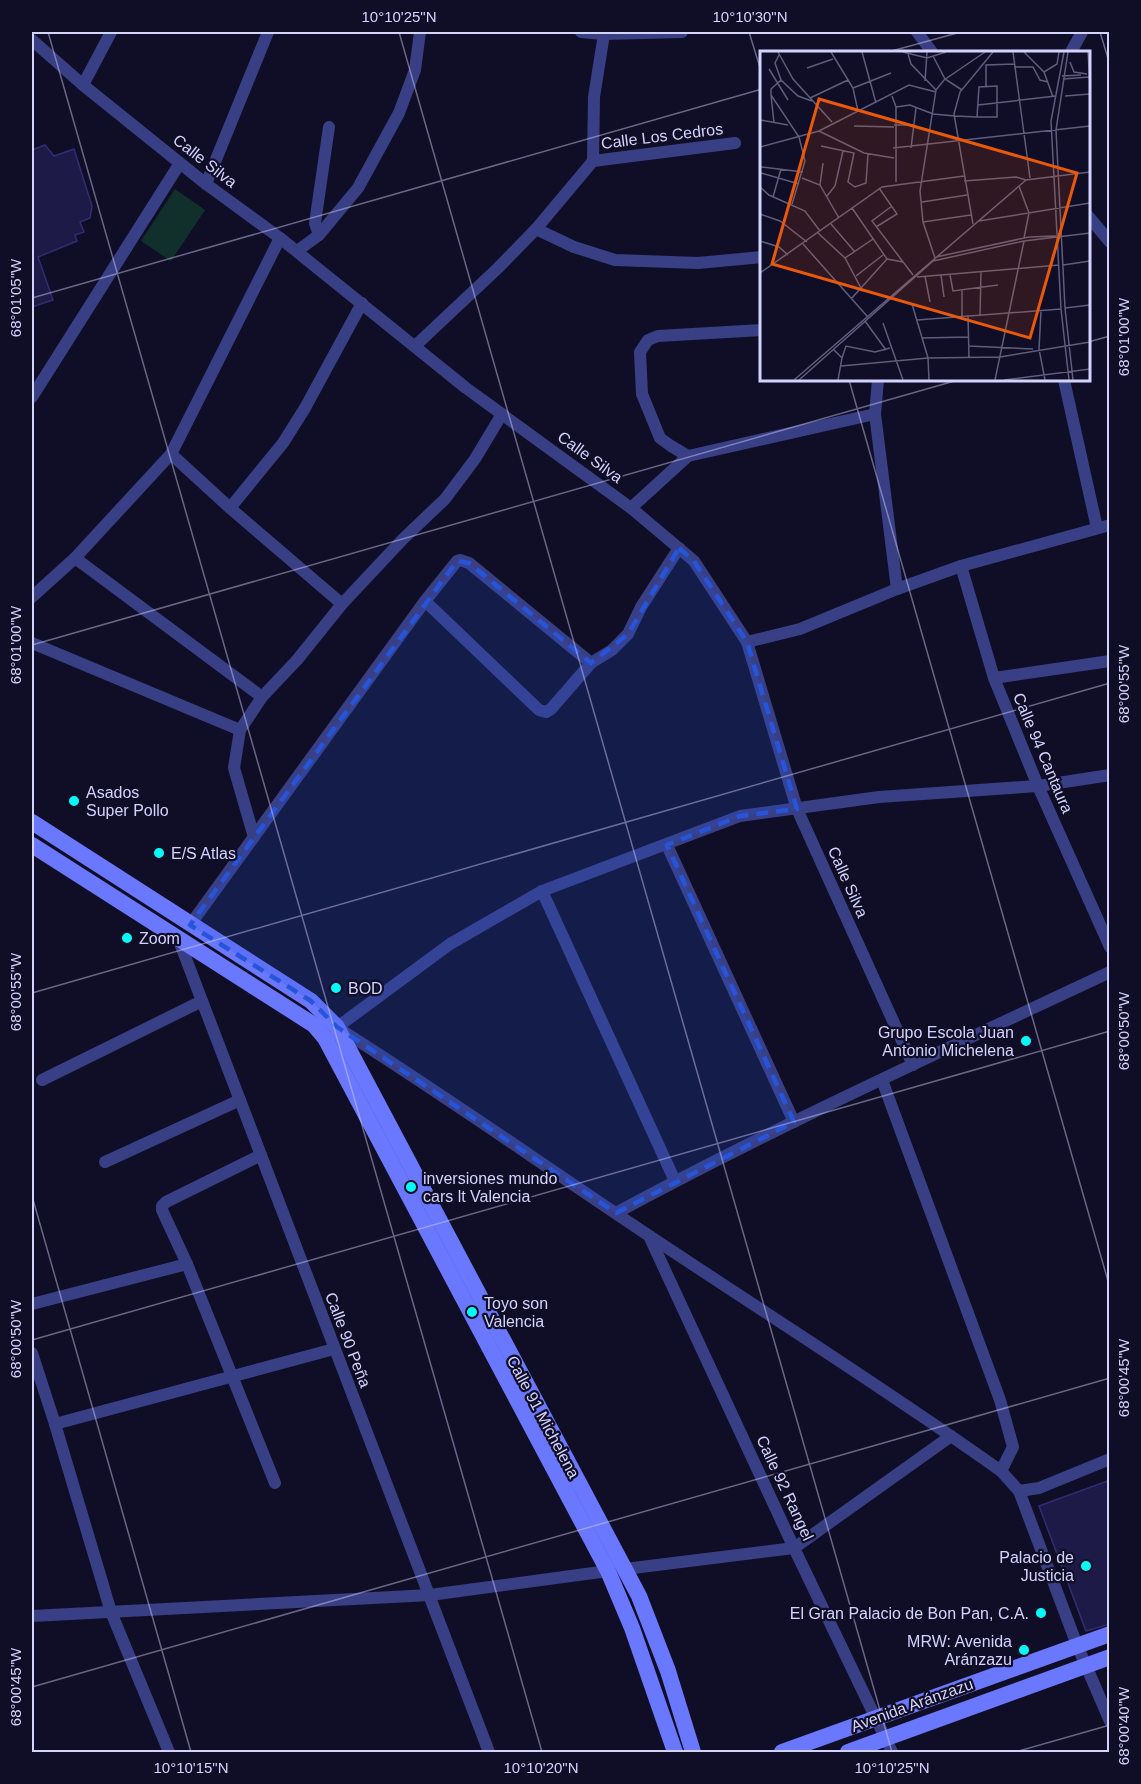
<svg xmlns="http://www.w3.org/2000/svg" width="1141" height="1784" font-family="Arial,sans-serif">
  <style>
    .green { fill: #11302b }
    .building { fill: #1e1a47; stroke: #312c73; stroke-width: 1.5 }
    .lines { fill: none; stroke-linecap: round; stroke-linejoin: round }
    .street { stroke: #393f85; stroke-width: 12 }
    .secondary { stroke: #6a78ff; stroke-width: 16 }
    .marked { fill: #2655da; fill-opacity: 0.2; stroke: #2655da; stroke-width: 4.5; stroke-dasharray: 12 8; stroke-linejoin: round }
    .ticks { fill: none; stroke: #d3d3ff; stroke-width: 1.5; stroke-opacity: 0.45 }
    .poi-dot { fill: #00fef8; stroke: #100e26; stroke-width: 2 }
    .labels { text-anchor: middle; dominant-baseline: central; stroke-width: 4.5; stroke-linejoin: round; paint-order: stroke }
    .street-label { font-size: 16px; fill: #d3d3ff; stroke: #100e26 }
    .poi-label { font-size: 16px; fill: #d3d3ff; stroke: #100e26; text-anchor: start }
    .inset-road { fill: none; stroke: #5e5d7d; stroke-width: 1.5 }
    .view { fill: #e8590c; fill-opacity: 0.15; stroke: #e8590c; stroke-width: 3 }
    .inset-edge { fill: none; stroke: #d3d3ff; stroke-width: 3 }
    .neatline { fill: none; stroke: #d3d3ff; stroke-width: 2 }
    .ticks-label { font-size: 15px; text-anchor: middle; fill: #d3d3ff }
  </style>
  <rect width="100%" height="100%" fill="#100e26"/>
  <!-- green -->
  <path class="green" d="M175,189L205,210L171,261L141,241Z"/>
  <!-- building -->
  <g class="building">
    <path d="M45,145L54,156L74,149L92,206L90,218L80,222L84,232L75,235L77,241L38,257L53,300L32,307V150Z"/>
    <path d="M1110,1480V1624L1086,1631L1039,1506Z"/>
  </g>
  <g class="lines">
    <!-- street -->
    <g class="street">
      <path d="M581,32L604,34L682,32"/>
      <path d="M917,32L932,52"/>
      <path d="M32,40L83,85L206,184L280,238L466,388L631,508L694,561L747,642L797,809L913,1065"/>
      <path d="M1071,52L1082,32"/>
      <path d="M83,85L111,32"/>
      <path d="M593,161L735,143"/>
      <path d="M206,184L268,32"/>
      <path d="M1088,216L1110,242"/>
      <path d="M536,229L574,247L615,260L698,263L762,257"/>
      <path d="M319,235L315,223L329,127"/>
      <path d="M297,251L319,235L358,188L399,113L415,70L420,32"/>
      <path d="M762,330L658,336L648,340L640,352L642,394L660,438L671,446L688,456L875,414"/>
      <path d="M415,346L498,268L536,229L593,161L594,97L604,34"/>
      <path d="M878,380L875,414L897,589"/>
      <path d="M1064,380L1097,528"/>
      <path d="M32,397L180,163"/>
      <path d="M171,454L230,508L342,604"/>
      <path d="M230,508L283,443L305,408L362,303"/>
      <path d="M631,508L688,456"/>
      <path d="M75,558L262,697"/>
      <path d="M961,566L994,678L1038,786L1110,947"/>
      <path d="M32,597L75,558L171,454L280,238"/>
      <path d="M425,601L539,710L546,712L551,709L591,663L612,650L628,634L641,607L679,548"/>
      <path d="M747,642L800,629L897,589L961,566L1110,525"/>
      <path d="M32,643L240,730"/>
      <path d="M994,678L1110,661"/>
      <path d="M254,837L234,768L240,730L262,697L297,660L342,604L403,539L445,499L475,459L502,414"/>
      <path d="M667,845L794,1122"/>
      <path d="M542,891L675,1181"/>
      <path d="M190,925L425,601L457,561L460,560L469,563L591,663"/>
      <path d="M178,938L489,1752"/>
      <path d="M338,1028C444,1095 546,1167 651,1237C768,1315 886,1389 1001,1471L1019,1491L1077,1645L1110,1721"/>
      <path d="M332,1031L450,944L542,891L740,816L879,797L1038,786L1110,775"/>
      <path d="M42,1080L202,1001"/>
      <path d="M882,1080L1000,1400L1013,1447L1001,1471"/>
      <path d="M261,1155L166,1202L162,1206V1210L187,1264L275,1483"/>
      <path d="M105,1162L240,1100"/>
      <path d="M616,1213C777,1126 944,1050 1110,972"/>
      <path d="M650,1238L794,1548L892,1752"/>
      <path d="M32,1304L187,1264"/>
      <path d="M32,1353L55,1424L111,1612L169,1752"/>
      <path d="M55,1424L334,1349"/>
      <path d="M1019,1491L1039,1488L1110,1459"/>
      <path d="M625,1569L794,1548L951,1436"/>
      <path d="M32,1616L430,1595L608,1571"/>
    </g>
    <!-- secondary -->
    <g class="secondary">
      <path d="M32,822L311,1001L337,1027L639,1596L668,1671L693,1752"/>
      <path d="M32,845L314,1025L325,1038L608,1571L632,1628L675,1752"/>
      <path d="M782,1752L1110,1634"/>
      <path d="M848,1752L1110,1657"/>
    </g>
  </g>
  <!-- marked area -->
  <path class="marked" d="M679,548L694,561L747,642L797,809L740,816L667,845L794,1122L616,1213L337,1027L311,1001L190,925L457,561L469,563L591,663L628,634Z"/>
  <!-- ticks -->
  <path class="ticks" d="M48,32L542,1752M399,32L892,1752M749,32L762,74M1100,32L1110,65M888,52L961,32M32,298L762,89M1088,342L1110,336M849,380L1110,1288M32,645L958,380M32,993L1110,683M32,1196L191,1752M32,1340L1110,1031M32,1687L1110,1378M1015,1752L1110,1725"/>
  <!-- markers -->
  <g class="poi-dot">
    <circle cx="74" cy="801" r="6"/>
    <circle cx="159" cy="853" r="6"/>
    <circle cx="127" cy="938" r="6"/>
    <circle cx="336" cy="988" r="6"/>
    <circle cx="1026" cy="1041" r="6"/>
    <circle cx="411" cy="1187" r="6"/>
    <circle cx="472" cy="1312" r="6"/>
    <circle cx="1086" cy="1566" r="6"/>
    <circle cx="1041" cy="1613" r="6"/>
    <circle cx="1024" cy="1650" r="6"/>
  </g>
  <g class="labels">
    <!-- street labels -->
    <g class="street-label">
      <text transform="translate(662 136) rotate(-7)">Calle Los Cedros</text>
      <text transform="translate(205 161) rotate(38)">Calle Silva</text>
      <text transform="translate(590 457) rotate(36)">Calle Silva</text>
      <text transform="translate(1043 753) rotate(67)">Calle 94 Cantaura</text>
      <text transform="translate(848 882) rotate(66)">Calle Silva</text>
      <text transform="translate(348 1340) rotate(69)">Calle 90 Peña</text>
      <text transform="translate(543 1417) rotate(62)">Calle 91 Michelena</text>
      <text transform="translate(785 1488) rotate(65)">Calle 92 Rangel</text>
      <text transform="translate(912 1705) rotate(-20)">Avenida Aránzazu</text>
    </g>
    <!-- poi labels -->
    <g class="poi-label">
      <text x="86" y="792">Asados<tspan x="86" dy="18">Super Pollo</tspan></text>
      <text x="171" y="853">E/S Atlas</text>
      <text x="139" y="938">Zoom</text>
      <text x="348" y="988">BOD</text>
      <text x="1014" y="1032" text-anchor="end">Grupo Escola Juan<tspan x="1014" dy="18">Antonio Michelena</tspan></text>
      <text x="423" y="1178">inversiones mundo<tspan x="423" dy="18">cars lt Valencia</tspan></text>
      <text x="484" y="1303">Toyo son<tspan x="484" dy="18">Valencia</tspan></text>
      <text x="1074" y="1557" text-anchor="end">Palacio de<tspan x="1074" dy="18">Justicia</tspan></text>
      <text x="1029" y="1613" text-anchor="end">El Gran Palacio de Bon Pan, C.A.</text>
      <text x="1012" y="1641" text-anchor="end">MRW: Avenida<tspan x="1012" dy="18">Aránzazu</tspan></text>
    </g>
  </g>
  <!-- overview -->
  <g transform="translate(760 51)">
    <rect width="330" height="330" fill="#100e26"/>
    <path class="inset-road" d="M18,1L33,28L72,71M71,1L93,37L98,60M102,1L116,52M143,1L167,7L186,1M253,1L270,127M264,1L284,21L297,13L299,1M304,1L291,70L301,258L309,329M308,1L296,79L305,257L313,329M328,1L330,36M148,3L151,13L176,39M19,4L15,12L21,29L38,45L52,50M173,5L185,28L202,39M310,11L314,21L327,23M254,16H273L280,29L288,31M47,17L73,8M9,18L28,49M284,21L293,46M302,25L321,24M303,28L329,26M21,29L11,38V44L39,86L45,110L32,153M165,30L167,1M226,36V14L254,13M93,37L131,22M11,44L14,72M132,45L136,56V131M305,45L330,43M50,47L88,29M218,54L296,45M136,56L150,54L173,63L195,65L217,66H237V35L219,36L217,66M0,69L28,74M134,74H154M94,75L134,76M59,80L104,102L134,107M61,95L94,102L88,131L95,136L106,132L108,103M0,96L59,80L149,34L176,41M133,97L330,75M151,97L156,57M1,116L43,121M1,122L39,133M42,127L60,134L79,167M204,130L256,126L266,129M60,134L63,112M259,135L269,162L264,187M0,136L9,144L45,160L60,180M67,145L75,135L83,100M13,146L21,118M162,151L207,144M132,155L112,170L153,224M92,157L127,208L143,211M0,163L20,170L47,191M219,170L330,152M163,171L211,164M71,173L95,201M213,173L194,63L200,41L233,1M116,176L137,163L119,137M58,182L85,207L102,239M0,190L19,196L28,204M43,193L107,265M176,206L269,186L296,185M85,207L113,188M175,207L163,171L160,140L176,39L184,29L225,1M303,214L330,210M0,222L122,136L204,125M181,224L184,246M190,224L193,240L238,234M96,225L123,204M165,225L170,251M157,226L299,214M91,248L127,208M152,253L168,307L169,329M305,257L330,254M281,260L279,298L285,329M208,264L209,307M220,264L221,221M202,265V238M157,269L301,258M105,270L126,299M123,272L143,329M162,287L208,286M208,295L273,298M74,299L82,307L78,329M82,307L86,295L115,301L130,297M81,315L168,307L240,306L330,291M34,329L266,129L330,121M39,329L173,210L264,190L330,182M235,329L264,190M244,329L330,318"/>
    <path class="view" d="M59,48L317,122L270,287L12,213Z"/>
    <rect width="330" height="330" class="inset-edge"/>
  </g>
  <!-- border -->
  <rect width="1141" height="1784" fill="none" stroke="#100e26" stroke-width="66"/>
  <rect x="33" y="33" width="1075" height="1718" class="neatline"/>
  <g class="ticks-label">
    <text x="399" y="22">10°10'25"N</text>
    <text x="750" y="22">10°10'30"N</text>
    <text transform="translate(16 298) rotate(-90)" y="5">68°01'05"W</text>
    <text transform="translate(1124 337) rotate(-90)" y="5">68°01'00"W</text>
    <text transform="translate(16 645) rotate(-90)" y="5">68°01'00"W</text>
    <text transform="translate(1124 684) rotate(-90)" y="5">68°00'55"W</text>
    <text transform="translate(16 992) rotate(-90)" y="5">68°00'55"W</text>
    <text transform="translate(1124 1031) rotate(-90)" y="5">68°00'50"W</text>
    <text transform="translate(16 1339) rotate(-90)" y="5">68°00'50"W</text>
    <text transform="translate(1124 1378) rotate(-90)" y="5">68°00'45"W</text>
    <text transform="translate(16 1687) rotate(-90)" y="5">68°00'45"W</text>
    <text transform="translate(1124 1726) rotate(-90)" y="5">68°00'40"W</text>
    <text x="191" y="1773">10°10'15"N</text>
    <text x="541" y="1773">10°10'20"N</text>
    <text x="892" y="1773">10°10'25"N</text>
  </g>
</svg>
